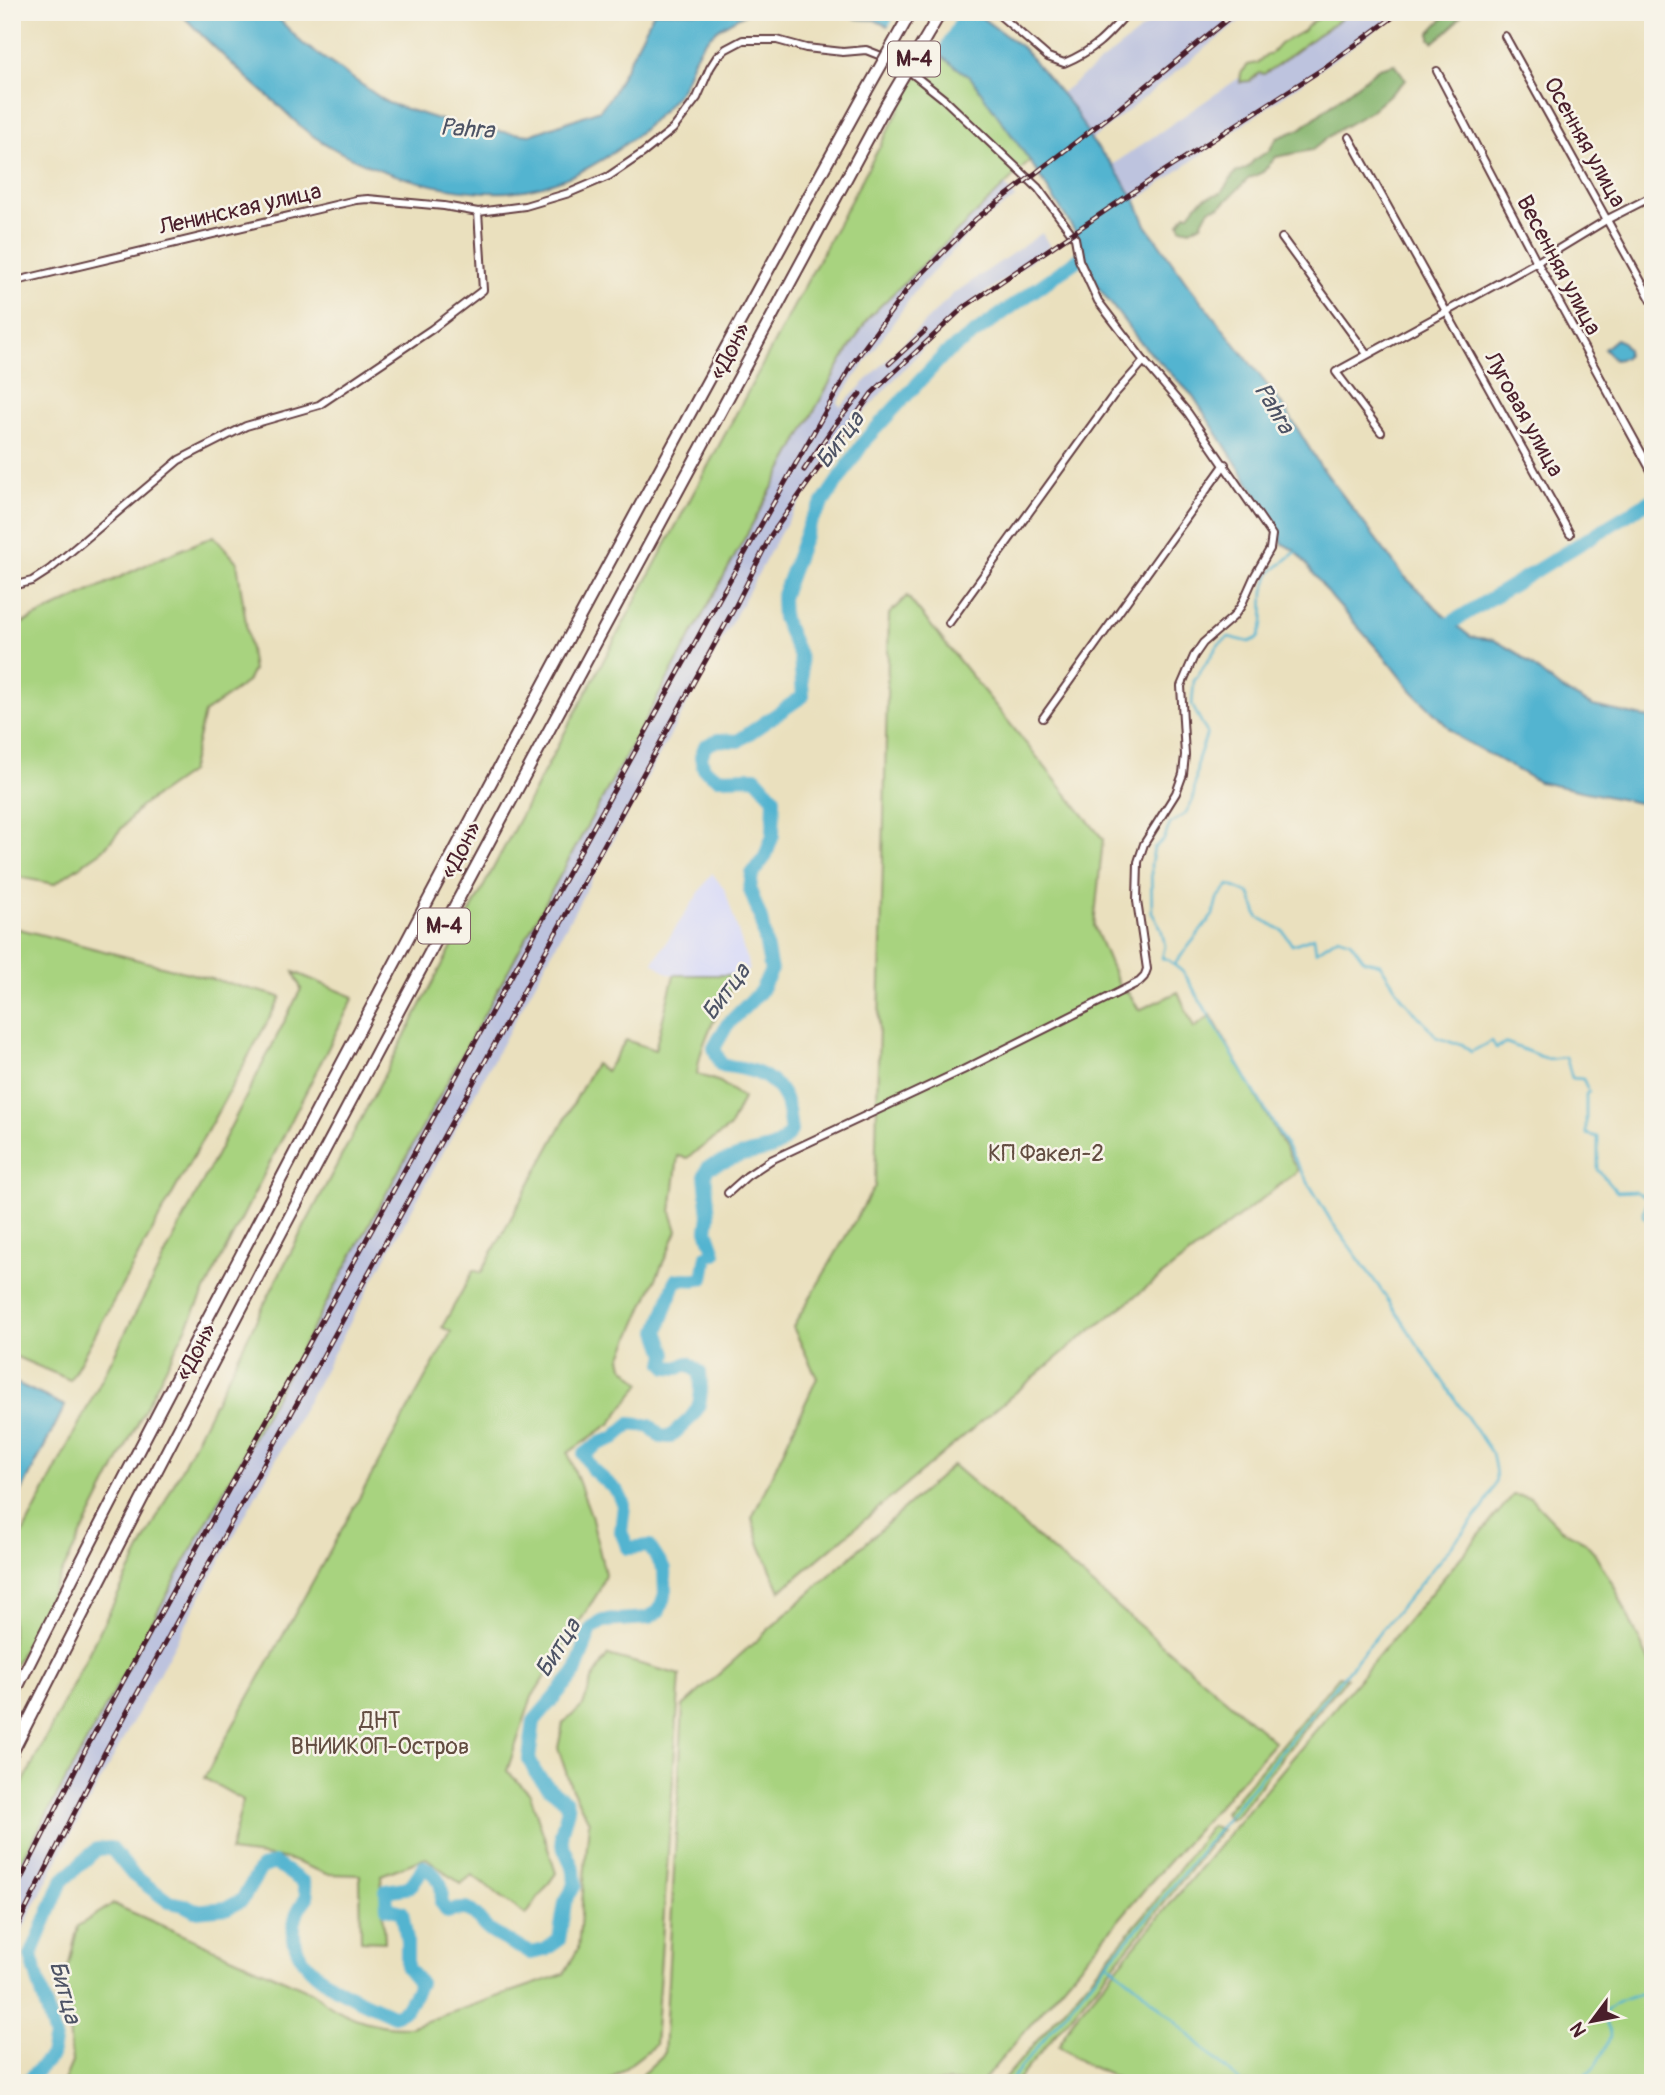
<svg xmlns="http://www.w3.org/2000/svg" width="1665" height="2095" font-family="Pangolin,sans-serif">
  <style>
    .built { fill: #d5d8f9 }
    .industrial { fill: #bdc3de }
    .green { fill: #a8d37f; stroke: #797955; stroke-width: 2 }
    .forest { fill: #86b56e; stroke: #686a4c; stroke-width: 2 }
    .water { fill: #52b4d0; stroke: #4e6a7e; stroke-width: 2 }
    .pier { fill: #eae0be }
    .lines { fill: none; stroke-linecap: round; stroke-linejoin: round }
    .stream { stroke: #52b4d0; stroke-width: 2.5 }
    .river { stroke: #52b4d0; stroke-width: 14 }
    .street-casing { stroke: #623c41; stroke-width: 10 }
    .highway-casing { stroke: #623c41; stroke-width: 14 }
    .street { stroke: #fff; stroke-width: 6 }
    .highway { stroke: #fff; stroke-width: 10 }
    .rail-casing { stroke: #4a1f2b; stroke-width: 5 }
    .rail { stroke: #f7f3e8; stroke-width: 2.5; stroke-dasharray: 8; stroke-linecap: butt }
    .highway-bridge-casing { stroke: #623c41; stroke-width: 14; stroke-linecap: butt }
    .highway-bridge { stroke: #fff; stroke-width: 10 }
    .labels { text-anchor: middle; dominant-baseline: central; stroke-width: 5; stroke-linejoin: round; paint-order: stroke }
    .shield { fill: #f7f3e8; stroke: #7e5f64; stroke-width: 2 }
    .shield-label { font-size: 21px; font-weight: bold; fill: #4a1f2b }
    .street-label { font-size: 23px; fill: #4a1f2b; stroke: #f7f3e8 }
    .park-label { font-size: 23px; fill: #624c40; stroke: #f7f3e8 }
    .water-label { font-size: 24px; font-style: italic; fill: #4d5365; stroke: #f7f3e8 }
  </style>
  <rect width="100%" height="100%" fill="#f7f3e8"/>
  <filter id="ink" filterUnits="userSpaceOnUse"><feTurbulence type="fractalNoise" baseFrequency=".0143" numOctaves="2"/><feDisplacementMap in="SourceGraphic" scale="14" xChannelSelector="R" yChannelSelector="G"/><feConvolveMatrix kernelMatrix="1 2 1 2 8 2 1 2 1" color-interpolation-filters="sRGB"/></filter>
  <filter id="wash" filterUnits="userSpaceOnUse"><feTurbulence type="fractalNoise" baseFrequency=".00686" numOctaves="4" result="noise"/><feDisplacementMap in="SourceGraphic" scale="28" xChannelSelector="R" yChannelSelector="G"/><feGaussianBlur stdDeviation="1.57" result="paint"/><feColorMatrix in="noise" values="0 0 0 0 0 0 0 0 0 0 0 0 0 0 0 0 0 1.4 0 .05"/><feComposite in="paint" operator="in"/></filter>
  <g filter="url(#wash)">
    <rect width="100%" height="100%" fill="#eae0be"/>
    <!-- built -->
    <path class="built" d="M712,873L725,890L750,970L738,975L668,974L653,962Z"/>
    <!-- industrial -->
    <g class="industrial">
      <path d="M1164,12H1251L1091,140L1074,109L1061,93Z"/>
      <path d="M1335,12H1400L1136,201L1112,165Z"/>
      <path d="M1005,185L1016,198L979,223L916,290L837,403L841,406L953,294L1042,233L1050,247L968,305L939,331L843,435L781,532L59,1857L12,1950V1878L841,362L868,317Z"/>
    </g>
    <!-- green -->
    <g class="green">
      <path d="M1331,12H1348C1339,23 1327,28 1316,36C1299,49 1282,62 1264,74L1259,73L1250,81L1240,82L1241,73L1248,65L1257,63L1266,55L1272,53L1280,44L1303,31L1312,22Z"/>
      <path d="M932,49L971,78L1030,161L869,317L841,362L12,1878V1805L283,1267L565,732Z"/>
      <path d="M214,536L237,562L253,670L247,682L204,713L190,772L140,807L103,850L54,884L12,876V628L154,561Z"/>
      <path d="M907,596L1103,839L1094,926L1121,990L1129,993L1139,1010L1178,992L1194,1028L1211,1015L1298,1171L1072,1345L780,1591L760,1545L752,1518L817,1378L793,1327L875,1186L889,614Z"/>
      <path d="M12,927L281,997L70,1380L12,1355Z"/>
      <path d="M294,972L354,997L12,1671V1555L301,989Z"/>
      <path d="M674,975H738C722,1006 700,1039 697,1074L720,1082L743,1098L730,1127L687,1158L678,1156L671,1212L677,1231L621,1358L623,1366L641,1383L611,1423L568,1453L591,1515L605,1574L599,1591L532,1697L507,1771L530,1794L556,1873L526,1915L472,1875L461,1884L426,1858L381,1875L385,1942L361,1941L360,1875L327,1874L288,1859L230,1852L243,1800L204,1778L451,1332L442,1327L474,1270L481,1273L595,1064L606,1071L626,1040L655,1050Z"/>
      <path d="M953,1465L1275,1742L1149,1884L982,2082L633,2083L664,2054L683,1706Z"/>
      <path d="M1513,1495L1530,1497L1561,1529L1585,1542L1594,1552L1616,1590L1653,1670V2083H1128L1085,2064L1059,2046L1072,2021Z"/>
      <path d="M608,1655L680,1675L655,2045L606,2083H63L72,2062L65,1981L78,1926L113,1904L312,1992C340,2016 373,2028 409,2027L564,1974L578,1949L589,1822L571,1787L558,1748L563,1723L583,1706L592,1680Z"/>
      <path d="M1339,1676L1347,1678L1324,1704L1236,1816L1229,1820L1225,1812Z"/>
      <path d="M1211,1826L1221,1830L1148,1924L1015,2083H1001L1151,1907Z"/>
    </g>
    <!-- forest -->
    <g class="forest">
      <path d="M1449,12H1464L1452,27L1434,42L1430,39V32Z"/>
      <path d="M1395,64L1406,80L1371,111L1335,132L1312,150L1276,157L1263,172L1248,179L1221,206L1209,209L1201,224L1190,230L1181,228L1179,223L1185,214H1189L1196,205L1205,198L1221,193L1235,173L1247,168L1255,159L1269,151L1277,138L1300,129L1379,68Z"/>
    </g>
    <!-- water -->
    <g class="water">
      <path d="M179,12H272L302,43L388,103L462,127L530,135L600,110L613,93L654,12H749C727,23 708,32 696,55C690,65 688,78 681,89C668,108 651,123 633,138C598,166 554,189 508,192C446,195 368,172 316,138C301,129 289,115 276,103C242,74 210,44 179,12Z"/>
      <path d="M837,12H974L1024,49L1074,109L1091,140L1112,165L1136,201L1146,225L1187,283L1258,373L1286,410L1319,464L1404,576L1448,619L1471,637L1494,640L1517,653L1559,688L1593,706L1653,719V806L1539,782L1458,737L1412,691L1390,663L1333,599L1296,551L1283,544L1254,491L1193,396L1140,342L1098,287L1074,230L1030,161L971,78L932,49L875,20L858,19Z"/>
      <path d="M1616,339L1623,342L1627,349V355L1624,358L1615,360L1604,349Z"/>
      <path d="M12,1381L65,1406L12,1510Z"/>
    </g>
    <!-- pier -->
    <path class="pier" d="M897,12H959L935,55L887,30Z"/>
    <g class="lines">
      <!-- stream -->
      <g class="stream">
        <path d="M1174,965L1213,915L1217,899L1229,885L1250,894L1258,917L1283,931L1292,945L1314,937L1316,952L1338,937L1350,941L1364,960L1380,964L1403,999L1437,1037L1453,1043L1462,1044L1471,1052L1492,1041L1496,1048L1507,1043L1547,1059L1566,1057L1572,1078L1583,1079L1589,1092L1586,1094V1134L1598,1137V1170L1617,1192L1635,1191L1648,1199L1643,1216L1653,1225"/>
        <path d="M1108,1963L1138,1987L1241,2083"/>
        <path d="M1008,2083L1105,1965L1152,1912L1288,1743L1483,1508C1497,1483 1499,1482 1492,1454L1377,1284L1331,1221L1184,973L1167,959L1162,958L1165,946L1161,928L1152,913L1151,864L1154,848L1164,839L1170,824L1185,814L1193,800L1198,759L1207,733L1192,705L1194,681L1219,644L1229,637L1249,642L1258,638L1263,624L1264,591L1270,573L1297,551"/>
        <path d="M1472,2083L1479,2078L1498,2083"/>
        <path d="M1563,2083C1583,2075 1592,2077 1601,2056C1603,2049 1609,2045 1610,2036C1610,2029 1604,2022 1605,2015C1607,2002 1642,1993 1653,1993"/>
      </g>
      <!-- river -->
      <g class="river">
        <path d="M1436,632L1653,499"/>
        <path d="M26,2083L51,2056L55,2037L31,1956L62,1881L97,1849L111,1848L133,1875L169,1902L184,1905L195,1911L227,1908L242,1900L261,1868L274,1863L303,1882L307,1897C303,1903 298,1909 296,1916C279,1972 355,1997 394,2016L407,2008L420,1983L407,1968V1940L402,1912L387,1908L386,1891L410,1887L424,1867C439,1877 444,1884 441,1902L448,1912C477,1902 473,1919 490,1931C503,1940 518,1946 531,1953L545,1950L559,1940L565,1902L575,1885L574,1870L562,1844L561,1834L568,1809L566,1801L550,1789L535,1772L529,1759L534,1721L575,1673L591,1629L603,1621L648,1618L659,1611L665,1594L664,1569L649,1546L628,1548L621,1532L624,1505L618,1492L593,1470L584,1455L598,1444L614,1438L630,1424L650,1426L660,1436L670,1437C696,1413 704,1411 700,1373L688,1363L678,1368L668,1367L664,1363L666,1354L658,1331L676,1280C685,1278 694,1281 703,1278L707,1256L715,1253L707,1230L709,1216L705,1174L708,1167C721,1163 734,1157 747,1154C768,1149 778,1151 791,1131C789,1121 789,1106 784,1097C771,1072 746,1068 721,1065L714,1048L727,1025L760,992L771,971L761,919L750,890L752,874L765,857L773,835L774,798L755,777L718,778L704,769L701,757L705,746L718,740L738,741L803,696L800,657L783,618L782,598L810,522L866,439L944,355L1091,250"/>
      </g>
    </g>
  </g>
  <g filter="url(#ink)">
    <g class="lines">
      <!-- street casing -->
      <g class="street-casing">
        <g id="street">
          <path d="M996,12L1048,57L1064,63C1095,50 1106,37 1128,12"/>
          <path d="M1505,36L1653,303"/>
          <path d="M1437,71L1537,262L1653,474"/>
          <path d="M1349,137L1570,534"/>
          <path d="M1282,238L1367,354"/>
          <path d="M12,282L356,200L368,199L444,206L478,212"/>
          <path d="M1381,432L1336,372L1537,262L1608,219L1653,196"/>
          <path d="M12,586L32,581L49,570L179,460L246,426L319,405L432,329L483,290L478,212L525,206L569,193L609,176L643,153L673,129L697,98L710,68L717,57L726,49L743,40H777L806,48L843,52L866,50L899,63L944,99L1038,188L1075,238L1079,260L1098,301L1144,361L1188,413L1272,535L1270,549L1254,577L1241,606L1233,617L1203,643L1194,656L1181,686L1185,755L1183,774L1176,793L1144,844L1138,862L1137,901L1147,969L1144,977L1139,982L963,1070L771,1160L747,1176L728,1193"/>
          <path d="M949,623L1113,396L1144,361"/>
          <path d="M1043,718L1225,464"/>
        </g>
      </g>
      <!-- highway casing -->
      <g class="highway-casing">
        <g id="highway">
          <path d="M12,1698C103,1515 199,1335 294,1154C481,798 672,444 866,92"/>
          <path d="M12,1753C293,1198 591,653 886,105"/>
        </g>
      </g>
      <!-- street -->
      <use href="#street" class="street"/>
      <!-- highway -->
      <use href="#highway" class="highway"/>
      <!-- rail casing -->
      <g class="rail-casing">
        <g id="rail">
          <path d="M889,364L925,331"/>
          <path d="M804,470L834,426L860,394"/>
          <path d="M12,1897L88,1745L719,599L853,363L909,287L976,219L1116,111L1236,12"/>
          <path d="M12,1937L104,1754L735,607L771,535L872,393L964,307L1158,175L1324,68L1400,12"/>
        </g>
      </g>
      <!-- rail -->
      <use href="#rail" class="rail"/>
      <!-- highway-bridge casing -->
      <g class="highway-bridge-casing">
        <g id="highway-bridge">
          <path d="M866,92L911,12"/>
          <path d="M886,105L941,12"/>
        </g>
      </g>
      <!-- highway-bridge -->
      <use href="#highway-bridge" class="highway-bridge"/>
    </g>
  </g>
  <g class="labels">
    <!-- shield labels -->
    <g class="shield">
      <rect x="888" y="41.5" width="52" height="35" rx="5"/>
      <rect x="418" y="908.5" width="52" height="35" rx="5"/>
    </g>
    <g class="shield-label">
      <text x="914" y="59">М-4</text>
      <text x="444" y="926">М-4</text>
    </g>
    <!-- street labels -->
    <g class="street-label">
      <text transform="translate(1585 142) rotate(61)">Осенняя улица</text>
      <text transform="translate(240 209) rotate(-13)">Ленинская улица</text>
      <text transform="translate(1559 265) rotate(62)">Весенняя улица</text>
      <text transform="translate(730 351) rotate(-62)">«Дон»</text>
      <text transform="translate(1524 414) rotate(61)">Луговая улица</text>
      <text transform="translate(461 850) rotate(-62)">«Дон»</text>
      <text transform="translate(196 1352) rotate(-62)">«Дон»</text>
    </g>
    <!-- park labels -->
    <g class="park-label">
      <text x="1046" y="1153">КП Факел-2</text>
      <text x="380" y="1720">ДНТ<tspan x="380" dy="26">ВНИИКОП-Остров</tspan></text>
    </g>
    <!-- water labels -->
    <g class="water-label">
      <text transform="translate(467 129) rotate(4)">Pahra</text>
      <text transform="translate(1274 408) rotate(59)">Pahra</text>
      <text transform="translate(840 440) rotate(-53)">Битца</text>
      <text transform="translate(726 992) rotate(-53)">Битца</text>
      <text transform="translate(558 1648) rotate(-58)">Битца</text>
      <text transform="translate(65 1992) rotate(75)">Битца</text>
    </g>
  </g>
  <!-- margin -->
  <rect width="1665" height="2095" fill="none" stroke="#f7f3e8" stroke-width="42"/>
  <!-- north arrow -->
  <g transform="translate(1592 2021) rotate(238)" stroke="#f7f3e8" stroke-width="5" paint-order="stroke">
  <path d="M0-5L12 26L0 18L-12 26Z" fill="#4a1f2b"/>
  <text y="-10" font-size="19" font-weight="bold" text-anchor="middle" fill="#4a1f2b">N</text>
  </g>
</svg>
